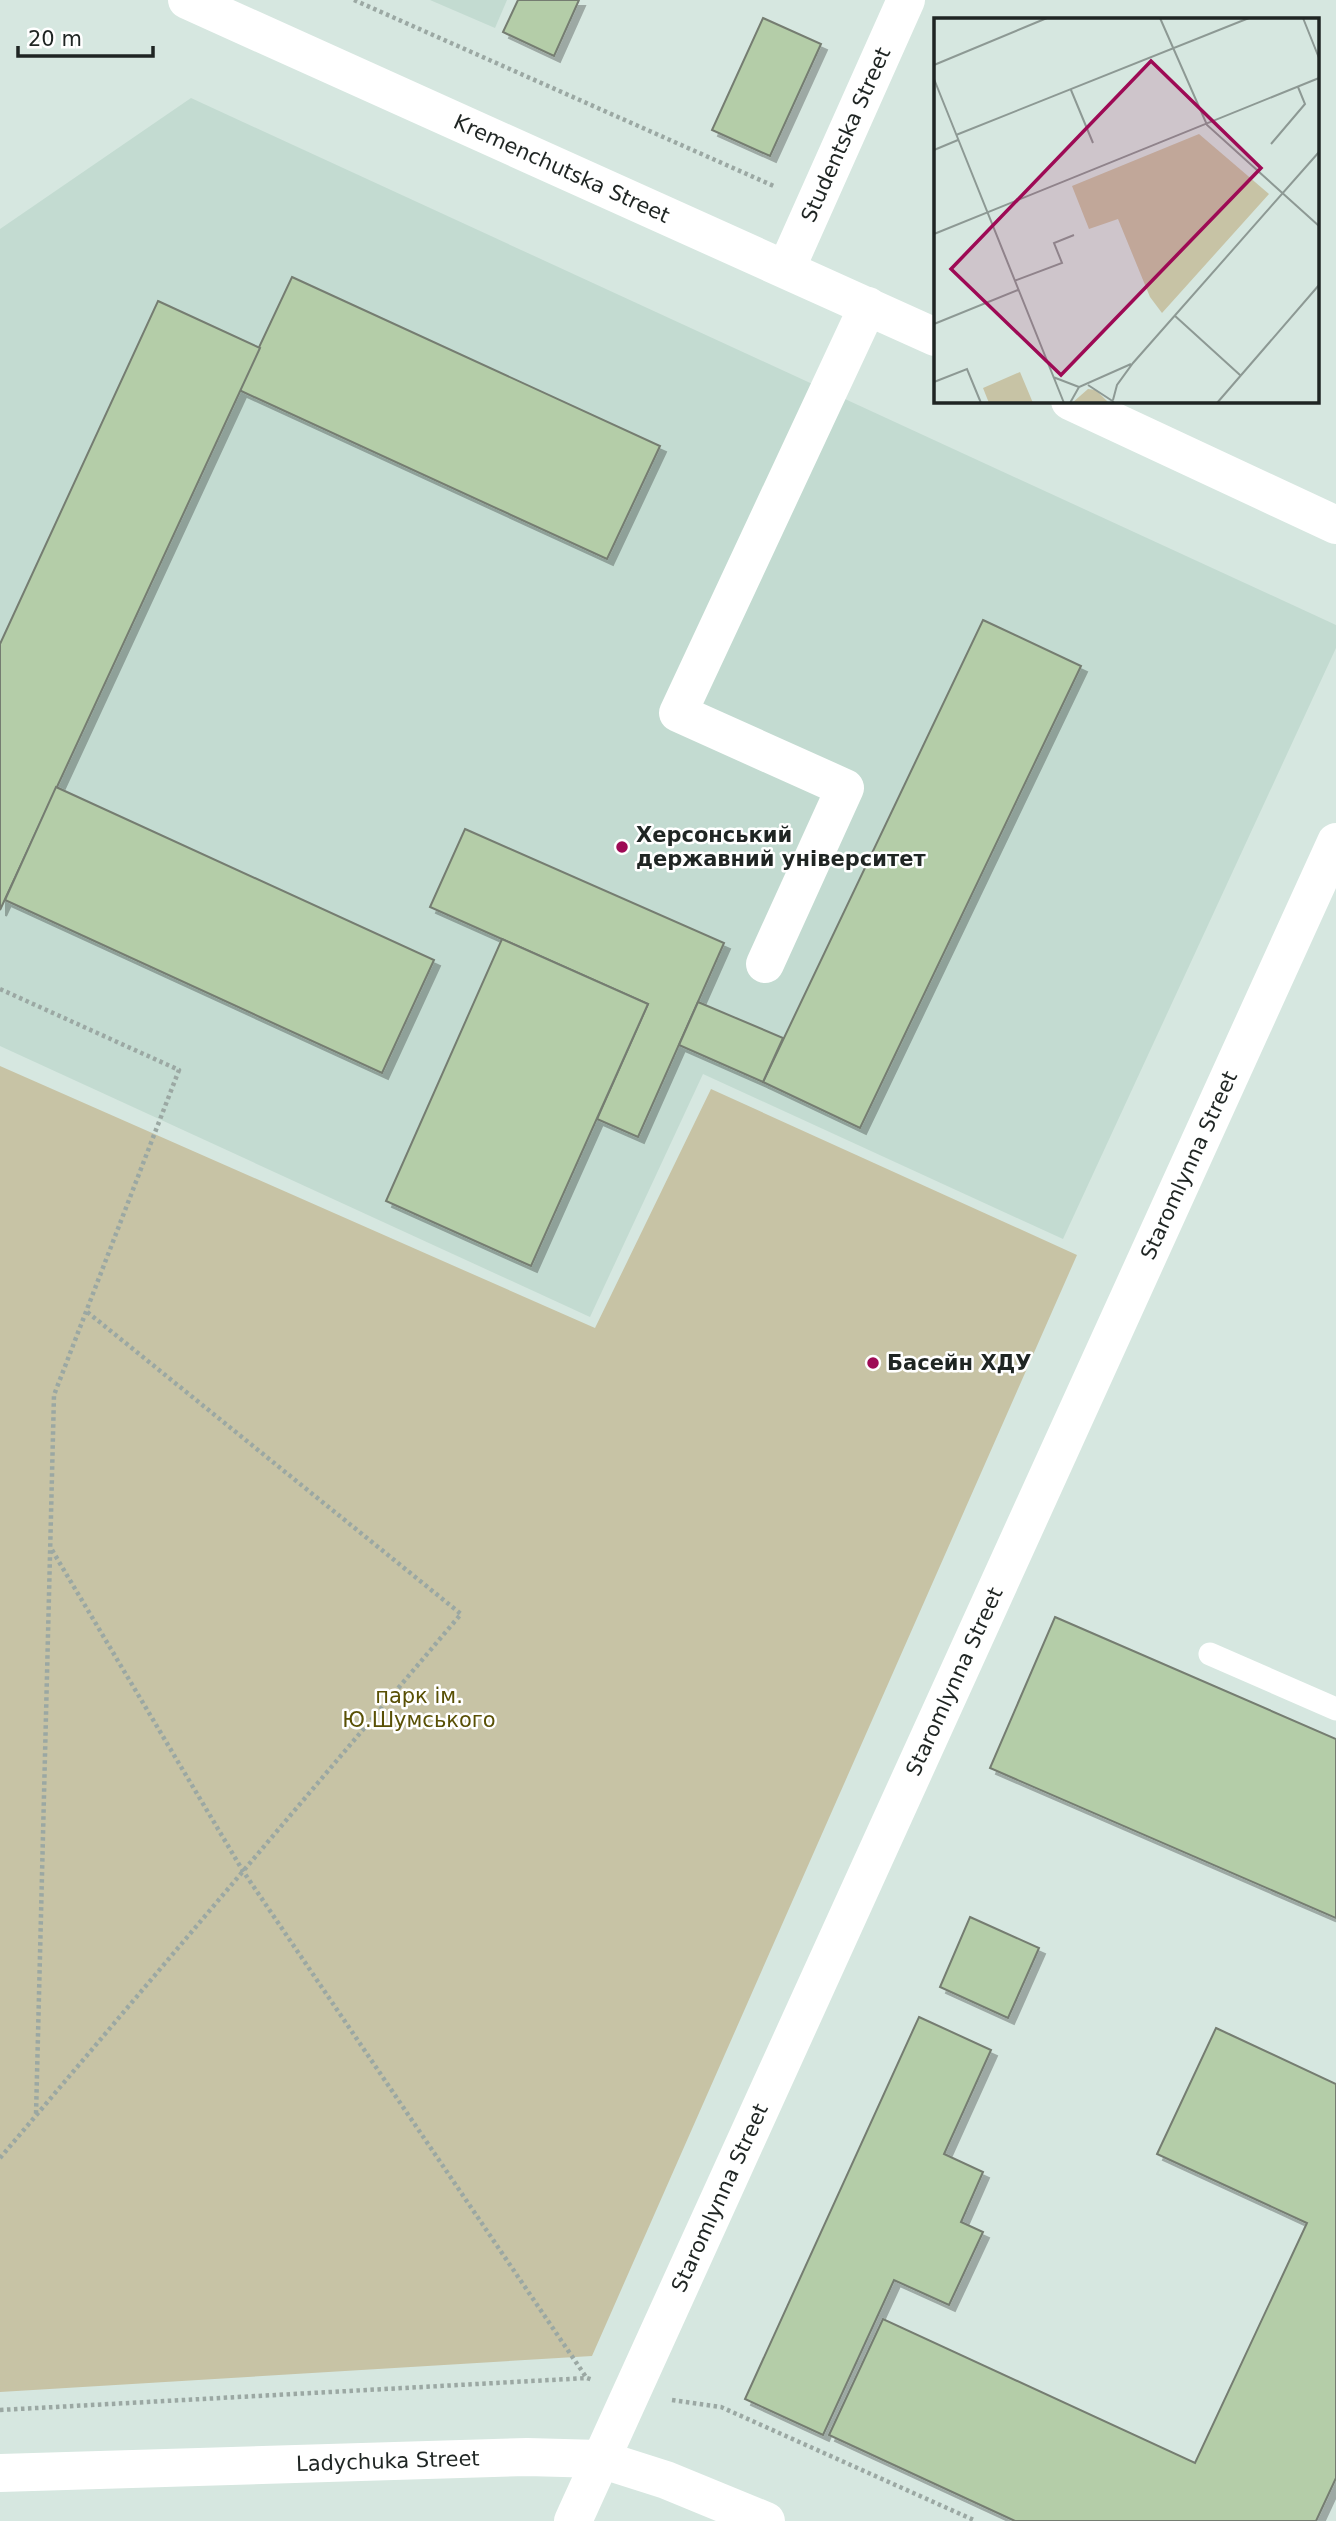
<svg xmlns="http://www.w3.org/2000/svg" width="1336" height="2521" font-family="'DejaVu Sans',sans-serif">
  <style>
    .built { fill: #c3dbd1 }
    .green { fill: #c7c3a5 }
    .building { fill: #b4cda8; stroke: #757d71; stroke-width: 2; filter: url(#shadow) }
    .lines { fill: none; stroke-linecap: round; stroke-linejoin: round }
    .path { stroke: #9ba8a3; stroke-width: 4.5; stroke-dasharray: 3.5 3.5; stroke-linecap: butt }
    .service { stroke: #fff; stroke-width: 23 }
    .minor { stroke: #fff; stroke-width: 38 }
    .tertiary { stroke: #fff; stroke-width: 38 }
    .poi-dot { fill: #9e0a55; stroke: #fff; stroke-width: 2.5 }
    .labels { text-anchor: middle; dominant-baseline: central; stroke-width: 5; stroke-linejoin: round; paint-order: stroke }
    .street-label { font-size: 21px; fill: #1f2523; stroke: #fff }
    .poi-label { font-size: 21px; font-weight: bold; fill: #1f2523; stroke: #fff; text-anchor: start }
    .park-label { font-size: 21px; fill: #595005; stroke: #fff }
    .inset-road { fill: none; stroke: #8d9994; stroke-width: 2 }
    .view { fill: #9e0a55; fill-opacity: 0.15; stroke: #9e0a55; stroke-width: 3.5 }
    .inset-edge { fill: none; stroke: #1f2523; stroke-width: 3.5 }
  </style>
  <defs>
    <filter id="shadow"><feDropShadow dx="6" dy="6" stdDeviation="0" flood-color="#0004"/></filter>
  </defs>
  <rect width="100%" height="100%" fill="#d6e7e0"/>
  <!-- built -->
  <g class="built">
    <path d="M430,0H507L495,28Z"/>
    <path d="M191,98L1336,625V648L1063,1239L703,1074L590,1317L0,1046V229Z"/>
  </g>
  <!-- green -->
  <path class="green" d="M0,1066L595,1328L711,1089L1077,1255L592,2356L0,2392Z"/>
  <!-- building -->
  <g class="building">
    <path d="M518,0H579L554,56L503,32Z"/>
    <path d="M763,18L821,44L770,156L712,130Z"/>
    <path d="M292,277L660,446L607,559L239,390Z"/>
    <path d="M158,301L260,348L0,910V644Z"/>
    <path d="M983,620L1081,666L860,1128L763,1082Z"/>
    <path d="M56,787L434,960L382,1073L5,900Z"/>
    <path d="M465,829L724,943L638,1137L597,1119L648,1004L430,907Z"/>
    <path d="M502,939L648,1004L531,1266L386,1201Z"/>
    <path d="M698,1002L783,1038L763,1082L679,1045Z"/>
    <path d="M1055,1617L1336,1739V1918L990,1768Z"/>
    <path d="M970,1917L1039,1948L1008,2018L940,1987Z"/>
    <path d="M919,2017L991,2050L944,2154L983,2172L961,2222L983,2232L949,2305L894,2280L823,2435L745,2399Z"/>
    <path d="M1216,2028L1336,2084V2478L1316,2521H1015L829,2435L883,2319L1195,2463L1307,2223L1157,2154Z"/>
  </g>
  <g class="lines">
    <!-- path -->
    <g class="path">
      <path d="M354,0L776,187"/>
      <path d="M0,989L179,1070L54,1395L36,2115"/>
      <path d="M52,1550L243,1871L586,2377"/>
      <path d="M0,2158L461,1614L86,1311"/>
      <path d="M672,2400L721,2407L976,2521"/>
      <path d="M0,2410L587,2378L593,2380"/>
    </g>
    <!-- service -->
    <path class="service" d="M1210,1654L1336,1709"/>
    <!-- minor -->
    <g class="minor">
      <path id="s1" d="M187,0L935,337"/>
      <path id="s2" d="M786,269L906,0"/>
      <path d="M1070,401L1336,525"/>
      <path d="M765,964L845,788L678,713L868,306"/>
    </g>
    <!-- tertiary -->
    <g class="tertiary">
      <path id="s3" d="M0,2473L527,2457L600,2459L666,2480L766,2521"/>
      <path id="s4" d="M573,2521L1336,842"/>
    </g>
  </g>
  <!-- markers -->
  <g class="poi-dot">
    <circle cx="622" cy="847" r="7"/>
    <circle cx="873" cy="1363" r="7"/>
  </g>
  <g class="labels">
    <!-- street labels -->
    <g class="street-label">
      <text stroke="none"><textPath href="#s2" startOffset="147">Studentska Street</textPath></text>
      <text stroke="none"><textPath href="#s1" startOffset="411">Kremenchutska Street</textPath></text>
      <text stroke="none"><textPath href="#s4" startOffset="1489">Staromlynna Street</textPath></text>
      <text stroke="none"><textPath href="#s4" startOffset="922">Staromlynna Street</textPath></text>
      <text stroke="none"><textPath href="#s4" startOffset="355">Staromlynna Street</textPath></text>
      <text stroke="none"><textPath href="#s3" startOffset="388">Ladychuka Street</textPath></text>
    </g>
    <!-- poi labels -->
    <g class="poi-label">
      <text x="636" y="835">Херсонський<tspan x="636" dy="24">державний університет</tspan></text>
      <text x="887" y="1363">Басейн ХДУ</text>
    </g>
    <!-- park labels -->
    <g class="park-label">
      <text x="419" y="1696">парк ім.<tspan x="419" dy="24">Ю.Шумського</tspan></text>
    </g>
  </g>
  <!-- overview -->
  <g transform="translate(934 18)">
    <rect width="385" height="385" fill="#d6e7e0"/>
    <path d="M265,116L335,176L228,295L216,279L184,201L155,211L138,168ZM86,354L99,385H55L49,370ZM154,371L162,372L175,385H138Z" fill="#c7c3a5"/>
    <path class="inset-road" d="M226,0L273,107L385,208M369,0L385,40M0,47L113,0M0,61L130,385M137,72L159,125M22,117L315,0M337,126L371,86L364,69M0,132L24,122M0,216L385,60M80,263L128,245L120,225L140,217M240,297L306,357M0,306L84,272M119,359L145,369M0,364L33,351L47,385M154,367L180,384M179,382L183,367L199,345L385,134M136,385L145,369L197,346M283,385L385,267"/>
    <path class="view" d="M217,43L327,150L127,357L17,251Z"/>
    <rect width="385" height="385" class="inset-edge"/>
  </g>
  <!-- scale -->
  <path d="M18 46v10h135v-10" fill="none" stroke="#1f2523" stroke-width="3.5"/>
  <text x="28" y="46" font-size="21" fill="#1f2523" stroke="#ffffff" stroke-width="5" paint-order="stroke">20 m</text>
</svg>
